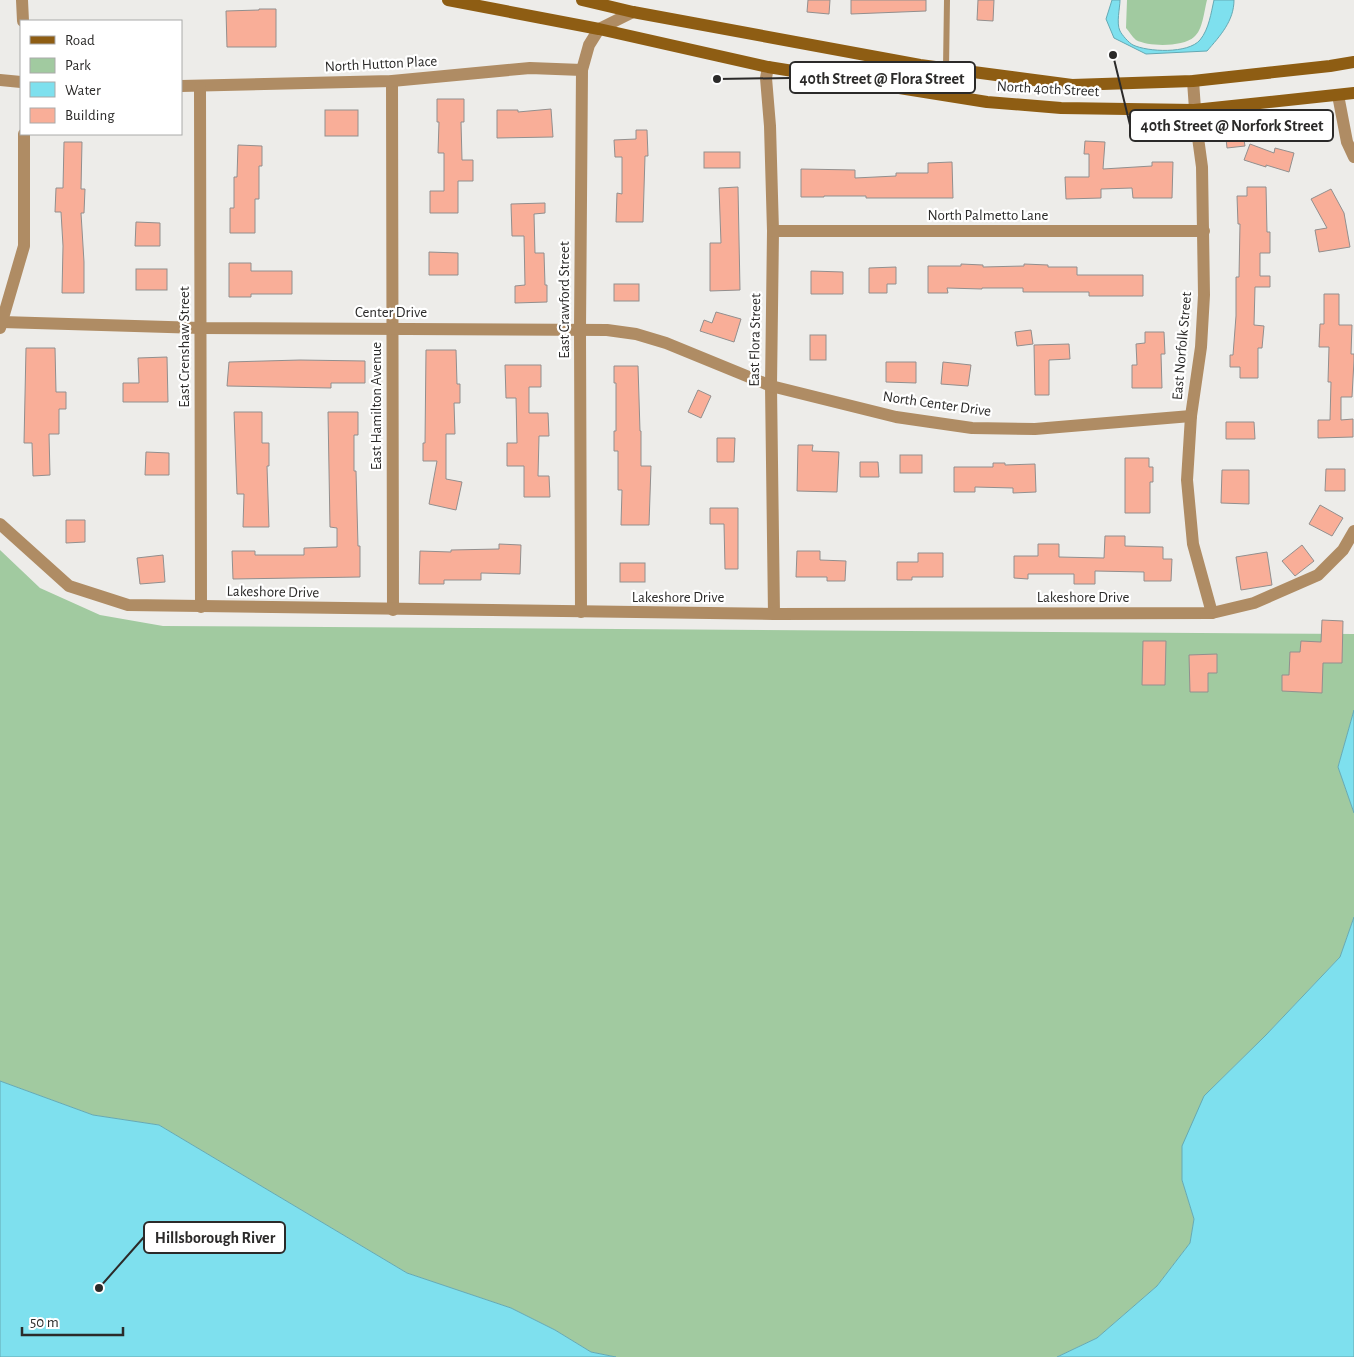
<svg xmlns="http://www.w3.org/2000/svg" width="1354" height="1357" font-family="'Alegreya Sans',sans-serif">
  <style>
    .green { fill: #a1caa0 }
    .water { fill: #7ee0ee; stroke: #65a9b3 }
    .building { fill: #f9ae98; stroke: #928f8e }
    .lines { fill: none; stroke-linecap: round; stroke-linejoin: round }
    .lane { stroke: #af8c64; stroke-width: 6 }
    .street { stroke: #af8c64; stroke-width: 12 }
    .secondary { stroke: #8e5d13; stroke-width: 12 }
    .labels { text-anchor: middle; dominant-baseline: central; stroke-width: 4.5; stroke-linejoin: round; paint-order: stroke }
    .street-label { font-size: 15px; fill: #2b2a29; stroke: #fff }
    .leader { fill: none; stroke: #2b2a29; stroke-width: 2 }
    .callout-dot { fill: #2b2a29; stroke: #fff; stroke-width: 2 }
    .callout { fill: #fff; stroke: #2b2a29; stroke-width: 2 }
    .callout-label { font-size: 16px; text-anchor: middle; font-weight: bold; fill: #2b2a29 }
  </style>
  <rect width="100%" height="100%" fill="#edece9"/>
  <!-- green -->
  <g class="green">
    <path d="M1127,0H1207C1204,11 1203,30 1194,37C1183,47 1149,47 1136,40C1132,37 1129,31 1126,28Z"/>
    <path d="M0,550L40,588L100,615L163,626L1354,634V710L1338,767L1354,813V917L1340,957L1266,1035L1204,1096L1182,1180L1194,1219L1190,1243L1157,1286L1097,1338L1057,1357H616L591,1352L555,1330L511,1308L407,1273L159,1125L93,1115L0,1081Z"/>
  </g>
  <!-- water -->
  <g class="water">
    <path d="M1112,0H1120C1120,8 1116,23 1120,31C1122,35 1129,43 1133,45C1148,52 1188,54 1200,40C1209,29 1211,13 1214,0H1234C1234,21 1220,36 1207,51L1146,54L1114,38L1106,19Z"/>
    <path d="M1354,710V813L1338,767Z"/>
    <path d="M1354,917V1357H1057L1097,1338L1157,1286L1190,1243L1194,1219L1182,1180V1146L1204,1096L1266,1035L1340,957Z"/>
    <path d="M0,1081L93,1115L159,1125L407,1273L511,1308L555,1330L591,1352L616,1357H0Z"/>
  </g>
  <!-- building -->
  <g class="building">
    <path d="M808,0H830L829,14L807,12Z"/>
    <path d="M851,0H926V11L851,14Z"/>
    <path d="M978,0H994L993,21L977,20Z"/>
    <path d="M259,9H276V47H227L226,11L259,10Z"/>
    <path d="M437,99H464V122H461L462,160H473V181H458V213H430V191H444V153H438L439,122H437Z"/>
    <path d="M551,109L553,137L497,138V110H518V112Z"/>
    <rect x="325" y="110" width="33" height="26"/>
    <path d="M1242,127L1245,146L1227,148L1225,129Z"/>
    <path d="M636,130H647L648,156H645L643,222H616L617,193L622,194V157H615L614,140L636,139Z"/>
    <path d="M1085,141L1105,142L1103,169L1152,166V162H1173L1172,198H1133L1132,188L1101,189V198L1066,199L1065,177H1089V154H1084Z"/>
    <path d="M64,142H82L81,189H85L84,213H81L84,262V293H62L63,246L61,212H55L56,188H63Z"/>
    <path d="M1250,144L1274,153L1275,148L1294,153L1289,172L1266,165V167L1244,160Z"/>
    <path d="M238,145L262,146V166H259V199H255V233H230V208H234V177H237Z"/>
    <rect x="704" y="152" width="36" height="16"/>
    <path d="M952,162L953,198H866V196H824V197H801V169L855,170V178L896,176V173H928V163Z"/>
    <path d="M738,187L740,290L710,291V243H721L719,188Z"/>
    <path d="M1247,187H1266L1267,232H1270V253H1260V276H1270V287H1255L1254,325L1264,326L1262,348H1258V378H1240V367H1230V355H1233L1236,316V277H1239L1240,224H1238L1237,196H1247Z"/>
    <path d="M1331,189L1344,213L1350,247L1319,252L1315,230L1327,228L1311,199Z"/>
    <path d="M545,203V213L534,214L535,253H544L545,285H547V302L515,303V286L525,285L524,236H512L511,204Z"/>
    <path d="M136,222L160,223V246H135Z"/>
    <path d="M429,252L458,253V275H429Z"/>
    <path d="M229,263H251V271H292V294H251V297H229Z"/>
    <path d="M961,264L983,265V267L1024,266V264L1048,265V267H1077V275H1143V296H1089V292H1023V288H982V289L947,288L948,293H928V266H961Z"/>
    <path d="M896,267V284H887V293H869V268Z"/>
    <rect x="136" y="269" width="31" height="21"/>
    <path d="M811,271L843,272V294H811Z"/>
    <rect x="614" y="284" width="25" height="17"/>
    <path d="M1324,294H1339V325H1352L1351,354H1354V360L1352,397H1341V420L1353,419V437L1318,438V420H1330L1331,382H1328L1329,347H1319L1320,324H1324Z"/>
    <path d="M716,312L741,319L734,342L700,331L704,320L712,323Z"/>
    <path d="M1031,330L1033,344L1017,346L1015,332Z"/>
    <path d="M1145,332H1164L1165,354H1161L1162,388H1132V365H1137L1136,344L1145,343Z"/>
    <rect x="810" y="335" width="16" height="25"/>
    <path d="M1069,344L1070,359L1049,360V395H1035L1034,345Z"/>
    <path d="M26,348H55L56,392H66V409H59V434H49L50,475L33,476L32,443H24Z"/>
    <path d="M426,350H456L457,384H460V403H454L455,434H446V479L462,482L456,510L429,504L437,461H423V443H425Z"/>
    <path d="M167,357L168,402H123V383H139L138,358Z"/>
    <path d="M300,360L365,361V383H331V388L227,386L229,362Z"/>
    <path d="M886,362H916V383L886,382Z"/>
    <path d="M943,362L971,365L968,386L941,384Z"/>
    <path d="M505,365H541V387H529V413H548L549,436H539L538,476H549L550,497H524V466H507V443H517L516,398H506Z"/>
    <path d="M614,366H638L640,431H641V466H651L649,525H621L622,490H618V451H614V431H616V383H614Z"/>
    <path d="M698,390L711,396L701,418L688,412Z"/>
    <path d="M234,412H262V443H269V466H267L269,527H243L244,494H237Z"/>
    <path d="M328,412H358V435H354V471H356L358,546H360V577L233,579L232,551H255V555H304V548L337,547V528L330,527Z"/>
    <path d="M1226,422H1254L1255,439H1226Z"/>
    <path d="M717,438H735L734,462H717Z"/>
    <path d="M798,445H813L812,451L839,452L837,492L797,491Z"/>
    <path d="M146,452L169,453V475H145Z"/>
    <rect x="900" y="455" width="22" height="18"/>
    <path d="M1125,458H1149V467H1153V482H1150V513H1125Z"/>
    <path d="M860,462H878L879,477H860Z"/>
    <path d="M993,463H1005V465L1035,464L1036,492L1013,493V488L975,487V492H954V467H993Z"/>
    <path d="M1326,469H1345V491H1325Z"/>
    <path d="M1222,470H1249V504L1221,503Z"/>
    <path d="M1320,505L1343,518L1332,536L1309,524Z"/>
    <path d="M710,508H738V569H725L724,524H710Z"/>
    <path d="M66,520H85V542L66,543Z"/>
    <path d="M1105,536H1125V546L1163,547V559H1172L1171,581H1144V572L1095,571V584H1074V574H1028V579L1014,578V556H1038V544H1059V557L1104,558Z"/>
    <path d="M499,544L521,545L520,574L481,573V580H444V584H419L420,551L451,552V550L499,549Z"/>
    <path d="M1302,545L1314,561L1295,576L1282,561Z"/>
    <path d="M797,551H820V560L846,561L845,581H827V577H796Z"/>
    <path d="M1267,552L1272,585L1241,590L1236,557Z"/>
    <path d="M918,553H943V577H912V580H897V562H918Z"/>
    <path d="M163,555L165,582L140,584L137,558Z"/>
    <rect x="620" y="563" width="25" height="19"/>
    <path d="M1322,620L1343,621L1342,663H1323L1322,693L1282,691V675H1289L1290,652H1300L1301,641L1321,642Z"/>
    <path d="M1143,641H1166L1165,685H1142Z"/>
    <path d="M1217,654V673H1208V692H1190L1189,655Z"/>
  </g>
  <g class="lines">
    <!-- lane -->
    <path class="lane" d="M946,68L947,0"/>
    <!-- street -->
    <g class="street">
      <path d="M22,0L23,21"/>
      <path d="M768,67L766,78L770,126L773,231L771,386L774,614"/>
      <path d="M0,80L21,82"/>
      <path d="M392,81L393,610"/>
      <path d="M1193,81L1196,123L1202,167L1204,295L1201,347L1191,416L1187,480L1193,544L1212,613"/>
      <path d="M181,86L392,81L530,68L582,70"/>
      <path d="M200,87L201,607"/>
      <path d="M1338,95L1347,142L1354,157"/>
      <path d="M773,231H1204"/>
      <path d="M2,322L201,328L607,330L636,334L666,343L771,386L896,417L972,428L1035,429L1191,416"/>
      <path d="M0,328L24,246V134"/>
      <path d="M0,524L69,586L128,605L774,614L1212,613L1254,603L1318,575L1343,550L1354,531"/>
      <path d="M581,612L580,330L582,70L589,45L599,29L633,12"/>
    </g>
    <!-- secondary -->
    <g class="secondary">
      <path d="M448,0L599,29L768,67L987,102L1061,108L1194,110L1354,93"/>
      <path d="M582,0L633,12L920,65L1072,85L1193,81L1330,66L1354,62"/>
    </g>
  </g>
  <g class="labels">
    <!-- street labels -->
    <g class="street-label">
      <text transform="translate(381 64) rotate(-3)">North Hutton Place</text>
      <text transform="translate(1048 89) rotate(3)">North 40th Street</text>
      <text x="988" y="215">North Palmetto Lane</text>
      <text transform="translate(564 300) rotate(-90)">East Crawford Street</text>
      <text x="391" y="312">Center Drive</text>
      <text transform="translate(755 340) rotate(-89)">East Flora Street</text>
      <text transform="translate(1182 346) rotate(-85)">East Norfolk Street</text>
      <text transform="translate(184 347) rotate(-90)">East Crenshaw Street</text>
      <text transform="translate(937 404) rotate(8)">North Center Drive</text>
      <text transform="translate(376 406) rotate(-90)">East Hamilton Avenue</text>
      <text transform="translate(273 592) rotate(1)">Lakeshore Drive</text>
      <text x="678" y="597">Lakeshore Drive</text>
      <text x="1083" y="597">Lakeshore Drive</text>
    </g>
  </g>
  <!-- callouts -->
  <path class="leader" d="M717 79L790 78M1113 55L1130 125M99 1288L144 1237"/>
  <g class="callout-dot">
    <circle cx="717" cy="79" r="5"/>
    <circle cx="1113" cy="55" r="5"/>
    <circle cx="99" cy="1288" r="5"/>
  </g>
  <g class="callout">
    <rect x="790" y="62" width="185" height="31" rx="5"/>
    <rect x="1130" y="110" width="203" height="31" rx="5"/>
    <rect x="144" y="1222" width="141" height="31" rx="5"/>
  </g>
  <g class="callout-label">
    <text x="882" y="84">40th Street @ Flora Street</text>
    <text x="1232" y="131">40th Street @ Norfork Street</text>
    <text x="215" y="1243">Hillsborough River</text>
  </g>
  <!-- legend -->
  <rect x="20" y="20" width="162" height="115" fill="#ffffff" stroke="#aaaaa9"/>
  <rect x="30" y="36" width="25" height="8" fill="#8e5d13" stroke="#aaaaa9"/>
  <text x="65" y="45" font-size="15" fill="#2b2a29">Road</text>
  <rect x="30" y="58" width="25" height="15" fill="#a1caa0" stroke="#aaaaa9"/>
  <text x="65" y="70" font-size="15" fill="#2b2a29">Park</text>
  <rect x="30" y="82" width="25" height="15" fill="#7ee0ee" stroke="#aaaaa9"/>
  <text x="65" y="95" font-size="15" fill="#2b2a29">Water</text>
  <rect x="30" y="108" width="25" height="15" fill="#f9ae98" stroke="#aaaaa9"/>
  <text x="65" y="120" font-size="15" fill="#2b2a29">Building</text>
  <!-- scale -->
  <path d="M22 1327v8h101v-8" fill="none" stroke="#2b2a29" stroke-width="2.5"/>
  <text x="30" y="1327" font-size="15" fill="#2b2a29" stroke="#ffffff" stroke-width="4" paint-order="stroke">50 m</text>
</svg>
